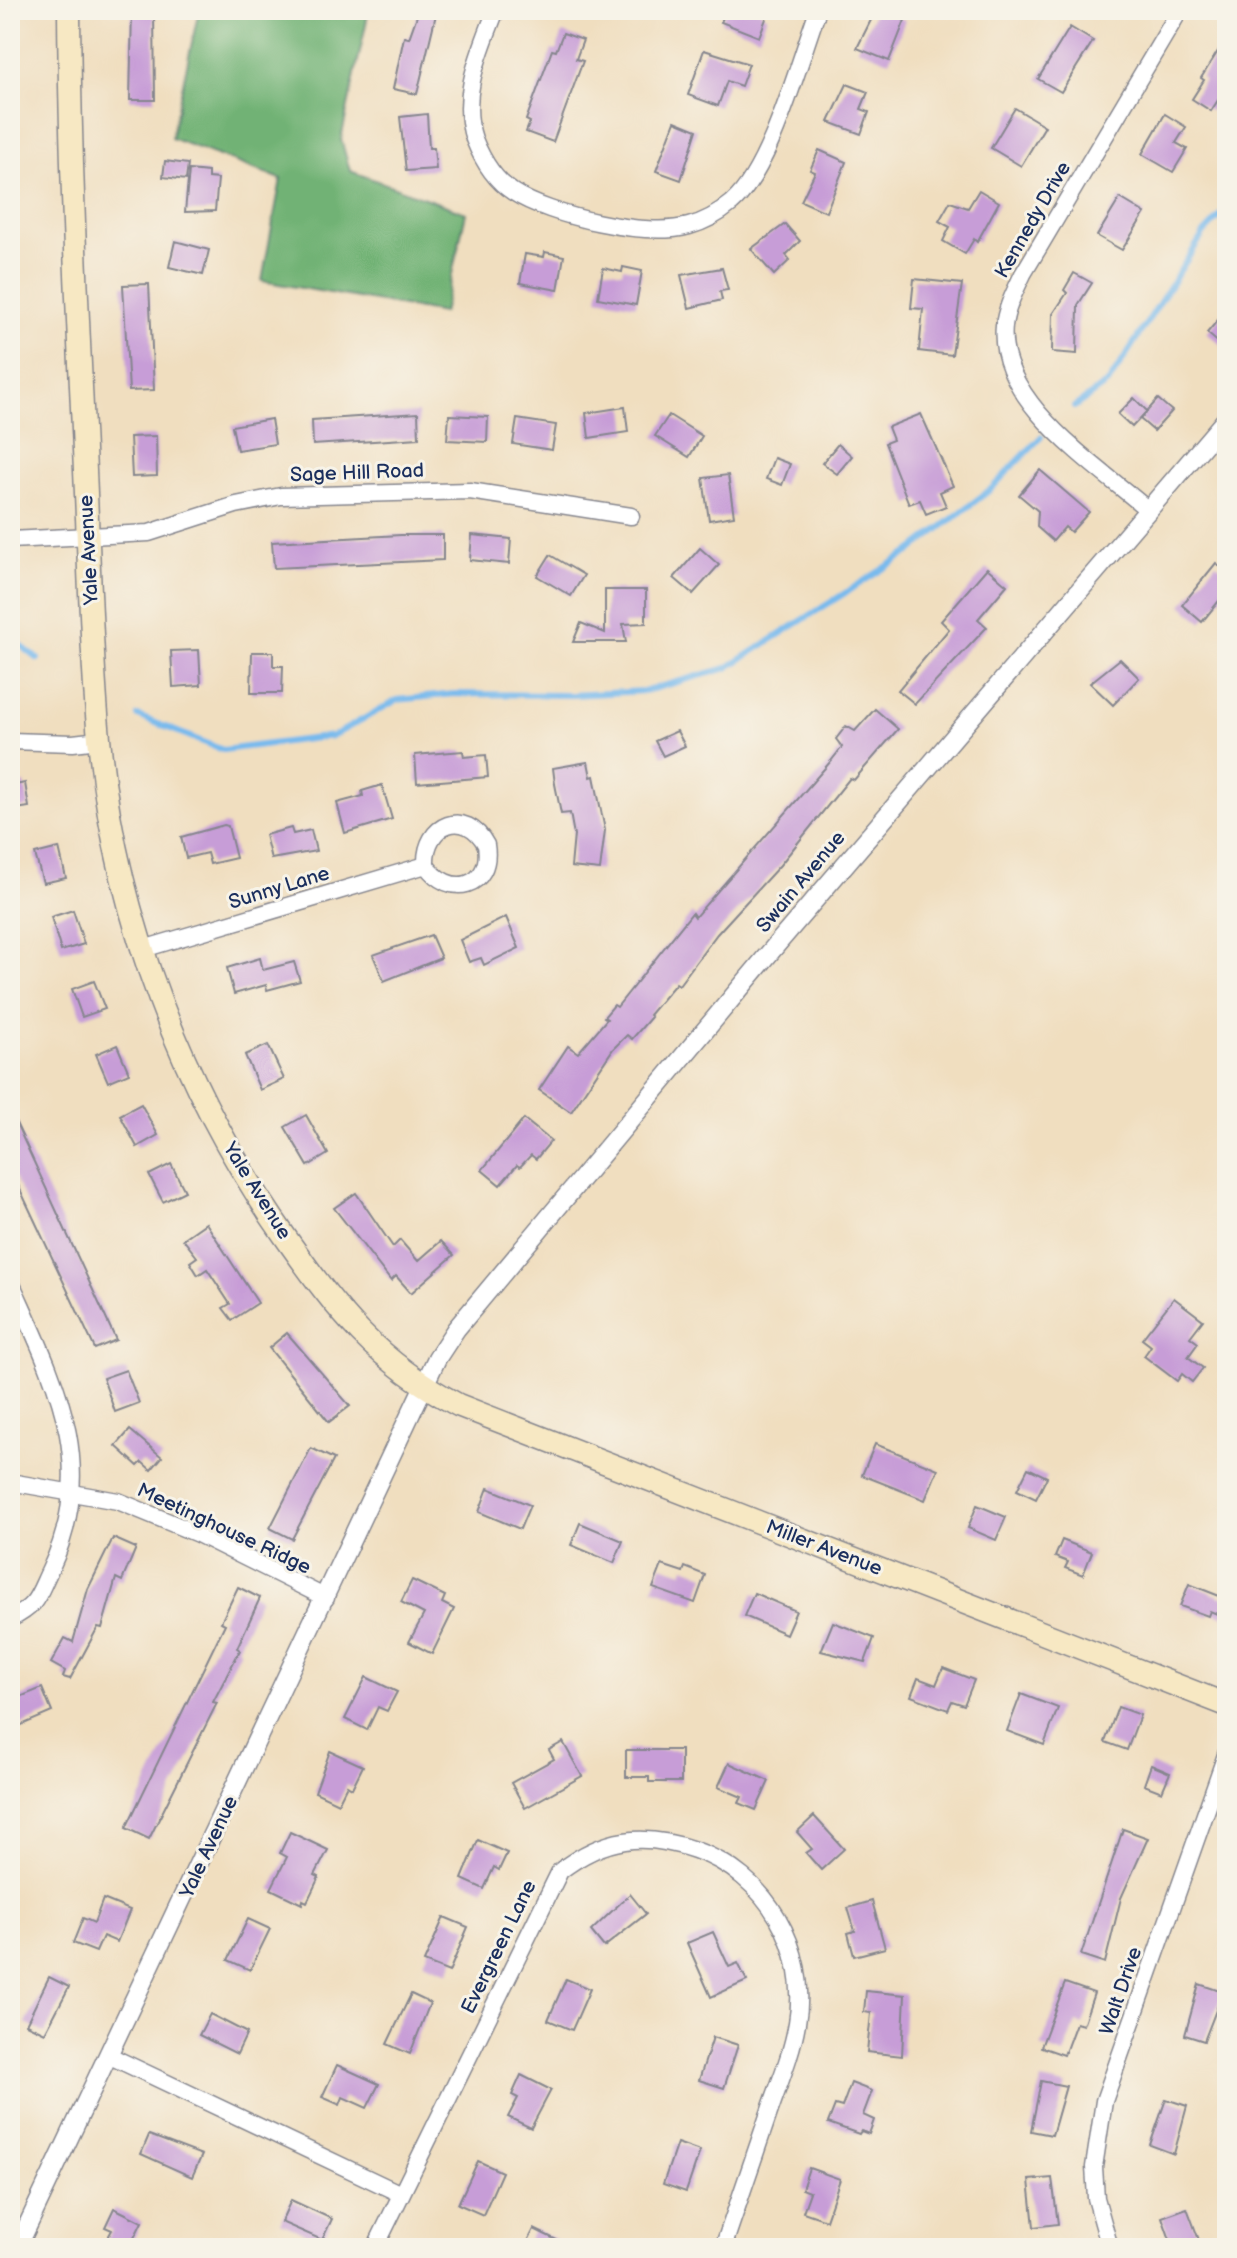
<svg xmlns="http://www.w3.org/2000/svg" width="1237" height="2258" font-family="'Balsamiq Sans',sans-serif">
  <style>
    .forest { fill: #71b275; stroke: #46706a; stroke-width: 2 }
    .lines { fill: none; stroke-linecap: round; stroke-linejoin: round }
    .stream { stroke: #78baed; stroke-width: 6 }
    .building { fill: #c79dd7 }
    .minor-casing { stroke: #86868e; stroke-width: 19 }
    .tertiary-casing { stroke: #86868e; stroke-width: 21 }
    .secondary-casing { stroke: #86868e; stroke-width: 25 }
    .minor { stroke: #fff; stroke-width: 16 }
    .tertiary { stroke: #fff; stroke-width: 18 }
    .secondary { stroke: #f7e8c3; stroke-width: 22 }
    .labels { text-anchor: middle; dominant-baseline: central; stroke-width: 6; stroke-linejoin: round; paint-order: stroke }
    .street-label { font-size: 20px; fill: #1b2f5e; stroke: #f7f3e8 }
  </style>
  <rect width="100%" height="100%" fill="#f7f3e8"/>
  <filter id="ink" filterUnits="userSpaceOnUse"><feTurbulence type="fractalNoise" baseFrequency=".0125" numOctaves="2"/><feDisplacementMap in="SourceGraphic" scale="16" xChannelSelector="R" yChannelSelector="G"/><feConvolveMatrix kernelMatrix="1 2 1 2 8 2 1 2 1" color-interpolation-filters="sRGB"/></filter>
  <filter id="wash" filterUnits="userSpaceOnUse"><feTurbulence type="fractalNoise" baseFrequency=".006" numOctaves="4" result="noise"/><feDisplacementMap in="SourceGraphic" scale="32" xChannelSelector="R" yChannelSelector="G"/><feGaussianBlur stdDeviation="1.8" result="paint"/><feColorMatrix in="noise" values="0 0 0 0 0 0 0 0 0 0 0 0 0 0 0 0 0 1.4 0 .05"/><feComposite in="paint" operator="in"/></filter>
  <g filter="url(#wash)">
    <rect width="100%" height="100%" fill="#f0debf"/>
    <!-- forest -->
    <path class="forest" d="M199,10H369L341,139L350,171L466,213L443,313L262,281L281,179L171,138Z"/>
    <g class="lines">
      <!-- stream -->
      <g class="stream">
        <path d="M1074,407L1109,382L1204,233L1227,209"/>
        <path d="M10,637L38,659"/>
        <path d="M138,716L223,750L333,736L397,700L454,694L571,695L645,691L727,668L908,553L991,489L1041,437"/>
      </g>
    </g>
    <g id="blocks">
      <!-- building -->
      <g class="building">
        <path d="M132,10H154L155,100H130Z"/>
        <path d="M419,10H437L417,94L393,89L404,37L409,38Z"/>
        <path d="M726,10H762L761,14L767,16L759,37L721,22Z"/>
        <path d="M876,10L905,20L889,61L857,48Z"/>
        <path d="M1070,27L1093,41L1061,92L1038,79Z"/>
        <path d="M563,33L583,40L576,59L583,61L553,142L526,132L530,122L526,120L552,50L556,51Z"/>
        <path d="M1227,37V86L1211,111L1192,99L1204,80L1201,78Z"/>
        <path d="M704,50L749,64L741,86L727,81L718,106L688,95Z"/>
        <path d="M847,84L868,92L861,109L869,112L861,134L829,122Z"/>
        <path d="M1015,108L1045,126L1021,166L991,148Z"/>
        <path d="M427,114L429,148H434L436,169L406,171L400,117Z"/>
        <path d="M1165,114L1186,127L1176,143L1187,149L1173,172L1142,154Z"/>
        <path d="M675,121L697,130L681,180L656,171Z"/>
        <path d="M819,150L846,162L826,212L801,201L815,172L810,170Z"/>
        <path d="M165,161L188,164L186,180L163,177Z"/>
        <path d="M189,170L208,172V178L218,179L215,211L185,212Z"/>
        <path d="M979,190L999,202L977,242L974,239L965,254L943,241L950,227L939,221L950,202L968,208Z"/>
        <path d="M1120,198L1145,213L1122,250L1097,236Z"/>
        <path d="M785,224L800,241L786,255L790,260L774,275L751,249Z"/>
        <path d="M175,241L209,250L203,275L169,267Z"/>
        <path d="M545,252L564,256L558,290L520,283L525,254L544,257Z"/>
        <path d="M623,267L642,271L636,305L598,298L603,268L622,272Z"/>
        <path d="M722,268L728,290L720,291L722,300L689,308L681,275Z"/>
        <path d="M1074,273L1092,283L1078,305L1077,354L1052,352L1053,314L1067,293L1064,290Z"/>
        <path d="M914,279L962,284L952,355L919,351L923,309L911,308Z"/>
        <path d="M149,284L154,390L129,391L123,285Z"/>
        <path d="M1227,309V350L1207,333Z"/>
        <path d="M1134,398L1147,411L1132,427L1118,414Z"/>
        <path d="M1158,399L1172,411L1154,431L1140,419Z"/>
        <path d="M625,407L628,432L589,438L586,413Z"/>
        <path d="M418,413L419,438L313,445L312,420Z"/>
        <path d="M921,414L953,486L940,492L946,506L926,514L920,500L909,504L885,443L893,440L888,427Z"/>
        <path d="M449,415L488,417L487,442L447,440Z"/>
        <path d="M669,415L702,436L689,457L655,436Z"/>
        <path d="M271,419L275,444L237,450L232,426Z"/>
        <path d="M517,419L556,425L552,450L513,444Z"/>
        <path d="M156,436L157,476L132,477L130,437Z"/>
        <path d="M838,444L852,456L837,474L822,463Z"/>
        <path d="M774,458L790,464L782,485L766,479Z"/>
        <path d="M1040,470L1089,512L1071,532L1065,527L1053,541L1037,527L1038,511L1019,495Z"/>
        <path d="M728,475L734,516L709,520L703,478Z"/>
        <path d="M401,535H443V560L274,568L272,542Z"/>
        <path d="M472,535L511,539L509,564L470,560Z"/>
        <path d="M700,548L719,565L693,594L674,578Z"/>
        <path d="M550,555L584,575L571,596L537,576Z"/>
        <path d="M1216,563L1227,572V591L1202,622L1182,605Z"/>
        <path d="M987,568L1007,585L978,619L987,627L915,704L898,690L949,629L941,621Z"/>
        <path d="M605,590H646V623L623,624L626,642H573L581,623L605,633Z"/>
        <path d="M199,650L201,685L173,687L171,651Z"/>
        <path d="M252,652H273V666H283L282,693H251Z"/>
        <path d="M1120,659L1139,678L1113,705L1090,683Z"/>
        <path d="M875,709L898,729L854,780L850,778L780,865L717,934L679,985L676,983L649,1015L651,1017L632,1039L627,1035L613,1049L571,1112L539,1090L568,1046L578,1053L607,1019L604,1017L614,1005L617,1007L692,913L695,917L831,761L842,747L836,739L846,726L855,731Z"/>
        <path d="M677,731L685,746L663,756L655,741Z"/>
        <path d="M463,751L464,757L486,755L488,777L417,783L415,755Z"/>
        <path d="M588,762L591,777L594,776L605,830L600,870L571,867L574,835L570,813L561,814L555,784L553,768Z"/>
        <path d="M25,783L29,807L10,810V786Z"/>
        <path d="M382,785L392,819L345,833L337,803L363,796L362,791Z"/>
        <path d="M224,825L228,826L236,858L210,864L207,853L186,858L181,837Z"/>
        <path d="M291,828L293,834L311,830L316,851L271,859L265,835Z"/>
        <path d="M59,848L66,878L43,883L35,854Z"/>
        <path d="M73,910L84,944L61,951L51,917Z"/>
        <path d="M506,917L519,948L484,965L481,958L469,962L460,940Z"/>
        <path d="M431,935L441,958L384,981L373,955Z"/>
        <path d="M260,958L263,970L294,962L300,981L267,990L266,985L234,994L227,968Z"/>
        <path d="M94,981L105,1009L82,1017L72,989Z"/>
        <path d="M117,1045L129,1073L108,1082L96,1054Z"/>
        <path d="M268,1045L284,1079L260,1090L245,1055Z"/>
        <path d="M141,1104L158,1135L137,1147L120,1115Z"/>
        <path d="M10,1110L116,1340L95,1349L10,1168Z"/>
        <path d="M306,1115L328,1154L308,1166L285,1127Z"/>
        <path d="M524,1119L551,1141L536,1159L531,1155L520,1167L517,1165L500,1185L482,1170Z"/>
        <path d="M171,1164L185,1191L163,1202L149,1175Z"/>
        <path d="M356,1193L393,1247L400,1240L418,1261L441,1241L454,1255L411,1293L396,1276L391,1281L334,1208Z"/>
        <path d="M206,1223L258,1303L232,1320L223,1308L230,1304L207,1269L198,1275L190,1262L197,1257L183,1239Z"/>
        <path d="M1174,1298L1203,1320L1190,1337L1198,1343L1188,1357L1203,1368L1192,1382L1182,1374L1177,1381L1144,1356L1151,1346L1142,1339Z"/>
        <path d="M287,1333L350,1406L329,1422L269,1348Z"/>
        <path d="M126,1370L139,1403L115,1412L103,1378Z"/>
        <path d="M130,1430L162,1457L151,1470L142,1462L138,1466L116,1446Z"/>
        <path d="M875,1444L938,1469L925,1500L862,1475Z"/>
        <path d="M311,1448L334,1459L292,1539L270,1528Z"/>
        <path d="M1028,1468L1047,1477L1036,1499L1017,1490Z"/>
        <path d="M488,1488L530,1505L520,1529L479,1512Z"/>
        <path d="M977,1505L1006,1517L996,1540L968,1528Z"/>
        <path d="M580,1523L623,1541L614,1563L571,1545Z"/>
        <path d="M113,1538L136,1548L122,1581L116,1578L102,1628L98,1627L70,1679L63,1677L65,1671L51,1663L65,1638L73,1642L88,1589Z"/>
        <path d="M1062,1540L1092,1552L1083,1575L1065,1568L1068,1562L1055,1557Z"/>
        <path d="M662,1565L683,1572L685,1567L705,1575L695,1603L653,1588Z"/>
        <path d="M412,1580L445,1596L442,1603L454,1609L432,1654L409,1642L424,1614L401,1602Z"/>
        <path d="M1189,1584L1227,1599V1618L1210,1611L1208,1616L1180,1606Z"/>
        <path d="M238,1587L260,1598L237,1648L240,1650L213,1702L217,1703L149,1839L126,1828L225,1624L221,1622Z"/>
        <path d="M754,1593L796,1611L786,1634L744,1616Z"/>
        <path d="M833,1622L874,1638L865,1662L821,1651Z"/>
        <path d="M943,1668L974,1680L964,1705L952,1701L948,1710L911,1696L918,1678L936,1685Z"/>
        <path d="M366,1677L397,1692L387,1711L378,1707L367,1730L345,1719Z"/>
        <path d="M42,1688L52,1712L17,1727L10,1701Z"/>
        <path d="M1021,1694L1058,1708L1044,1745L1007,1731Z"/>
        <path d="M1118,1707L1140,1715L1127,1750L1105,1742Z"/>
        <path d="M563,1742L582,1776L525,1808L511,1783L554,1759L549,1750Z"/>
        <path d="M626,1750H681V1782H649V1777H626Z"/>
        <path d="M330,1751L363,1766L352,1788L347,1785L338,1803L315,1792Z"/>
        <path d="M729,1763L769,1781L756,1810L739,1803L742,1797L718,1787Z"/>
        <path d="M1151,1765L1170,1773L1162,1792L1144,1785Z"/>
        <path d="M814,1816L844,1849L821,1870L806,1853L812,1849L797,1832Z"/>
        <path d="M1123,1829L1148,1838L1121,1898L1105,1963L1081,1955Z"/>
        <path d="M290,1832L328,1850L315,1875L319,1877L307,1902L303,1900L302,1904L271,1889L287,1857L280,1853Z"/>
        <path d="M478,1840L507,1853L499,1870L494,1867L484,1889L462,1879Z"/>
        <path d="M630,1894L646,1914L604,1947L591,1931Z"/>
        <path d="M103,1899L130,1910L117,1942L103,1936L96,1952L73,1943L83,1918L94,1923Z"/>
        <path d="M872,1901L885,1948L854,1956L848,1933L855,1931L848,1908Z"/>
        <path d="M444,1917L468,1927L449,1972L424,1962Z"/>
        <path d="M248,1919L270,1929L250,1970L228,1960Z"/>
        <path d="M713,1932L729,1967L738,1963L747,1981L711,1997L687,1943Z"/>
        <path d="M49,1977L69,1987L45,2033L26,2024Z"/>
        <path d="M566,1979L590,1989L572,2030L548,2020Z"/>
        <path d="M1065,1983L1094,1993L1083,2025L1076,2023L1064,2055L1041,2047Z"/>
        <path d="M1199,1984L1223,1992L1204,2041L1185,2035Z"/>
        <path d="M866,1991L905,1995L902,2056L867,2052L871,2013L864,2012Z"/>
        <path d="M411,1994L430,2003L410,2054L387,2044Z"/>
        <path d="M210,2014L247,2033L237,2054L199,2035Z"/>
        <path d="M713,2037L738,2045L724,2088L699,2080Z"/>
        <path d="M337,2065L379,2084L367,2108L343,2097L340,2105L322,2097Z"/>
        <path d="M521,2075L551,2090L531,2128L508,2117L518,2098L512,2095Z"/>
        <path d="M1041,2081L1066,2086L1052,2135L1031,2131Z"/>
        <path d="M851,2083L872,2091L863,2115L874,2120L869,2134L861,2131L859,2134L828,2123L835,2105L842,2107Z"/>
        <path d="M1166,2099L1187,2106L1174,2154L1150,2145Z"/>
        <path d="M149,2135L202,2155L192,2177L141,2154Z"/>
        <path d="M677,2143L700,2151L686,2192L663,2184Z"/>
        <path d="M478,2161L502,2172L483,2215L458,2204Z"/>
        <path d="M809,2168L840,2179L826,2220L803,2212L810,2192L802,2189Z"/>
        <path d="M1052,2178L1058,2224L1034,2227L1029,2180Z"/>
        <path d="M291,2200L332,2219L322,2240L281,2222Z"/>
        <path d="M114,2208L142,2222L129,2248H102L112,2230L105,2227Z"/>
        <path d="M1187,2208L1202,2248H1173L1162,2217Z"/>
        <path d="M534,2229L573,2248H537L527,2243Z"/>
      </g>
    </g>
  </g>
  <g filter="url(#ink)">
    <use href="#blocks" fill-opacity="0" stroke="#86868e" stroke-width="2"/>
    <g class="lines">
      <!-- minor casing -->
      <g class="minor-casing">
        <g id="minor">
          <path d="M496,10C481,50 459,95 474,139C482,159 494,180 513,192C550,216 646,238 689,226C704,222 720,213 732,203C771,169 799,61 818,10"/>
          <path d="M1148,510C1098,466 996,402 1004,326C1006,308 1015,291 1023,274L1180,10"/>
          <path d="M10,540L149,533L236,505L281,496L470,491L631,516"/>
          <path d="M10,741L73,743L99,740"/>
          <path d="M143,949L426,865C449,899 493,888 486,845C466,807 424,823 426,865"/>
          <path d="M10,1280C53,1377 101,1463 50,1570C37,1597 38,1605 10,1619"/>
          <path d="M10,1482L118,1501L198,1534L326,1598"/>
          <path d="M110,2056L401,2194"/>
          <path d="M375,2248L560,1871C604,1837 643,1832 695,1850C766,1874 810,1949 797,2023C792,2053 780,2081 770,2110C754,2156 739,2202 723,2248"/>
          <path d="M1110,2248L1096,2198L1094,2167L1104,2101L1227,1752"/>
        </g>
      </g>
      <!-- tertiary casing -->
      <g class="tertiary-casing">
        <path id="tertiary" d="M17,2248L437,1358L456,1329L777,944L1227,418"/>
      </g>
      <!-- secondary casing -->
      <g class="secondary-casing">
        <path id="secondary" d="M69,10C70,157 77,303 84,450C89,546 90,643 99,738C115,916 184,1093 286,1238C338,1312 376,1361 458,1405L1227,1705"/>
      </g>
      <!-- minor -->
      <use href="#minor" class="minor"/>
      <!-- tertiary -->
      <use href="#tertiary" class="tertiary"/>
      <!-- secondary -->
      <use href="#secondary" class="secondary"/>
    </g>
  </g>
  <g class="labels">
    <!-- street labels -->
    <g class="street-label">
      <text transform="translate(1033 220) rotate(-60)">Kennedy Drive</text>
      <text transform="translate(357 473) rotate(-2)">Sage Hill Road</text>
      <text transform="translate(89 550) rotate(-93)">Yale Avenue</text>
      <text transform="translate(801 882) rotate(-50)">Swain Avenue</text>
      <text transform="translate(279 888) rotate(-17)">Sunny Lane</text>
      <text transform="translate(257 1191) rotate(58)">Yale Avenue</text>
      <text transform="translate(224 1529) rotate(25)">Meetinghouse Ridge</text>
      <text transform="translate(824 1548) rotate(21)">Miller Avenue</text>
      <text transform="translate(209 1847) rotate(-65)">Yale Avenue</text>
      <text transform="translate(499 1947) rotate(-64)">Evergreen Lane</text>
      <text transform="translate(1121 1991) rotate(-71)">Walt Drive</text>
    </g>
  </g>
  <!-- margin -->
  <rect width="1237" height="2258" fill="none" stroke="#f7f3e8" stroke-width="40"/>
</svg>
